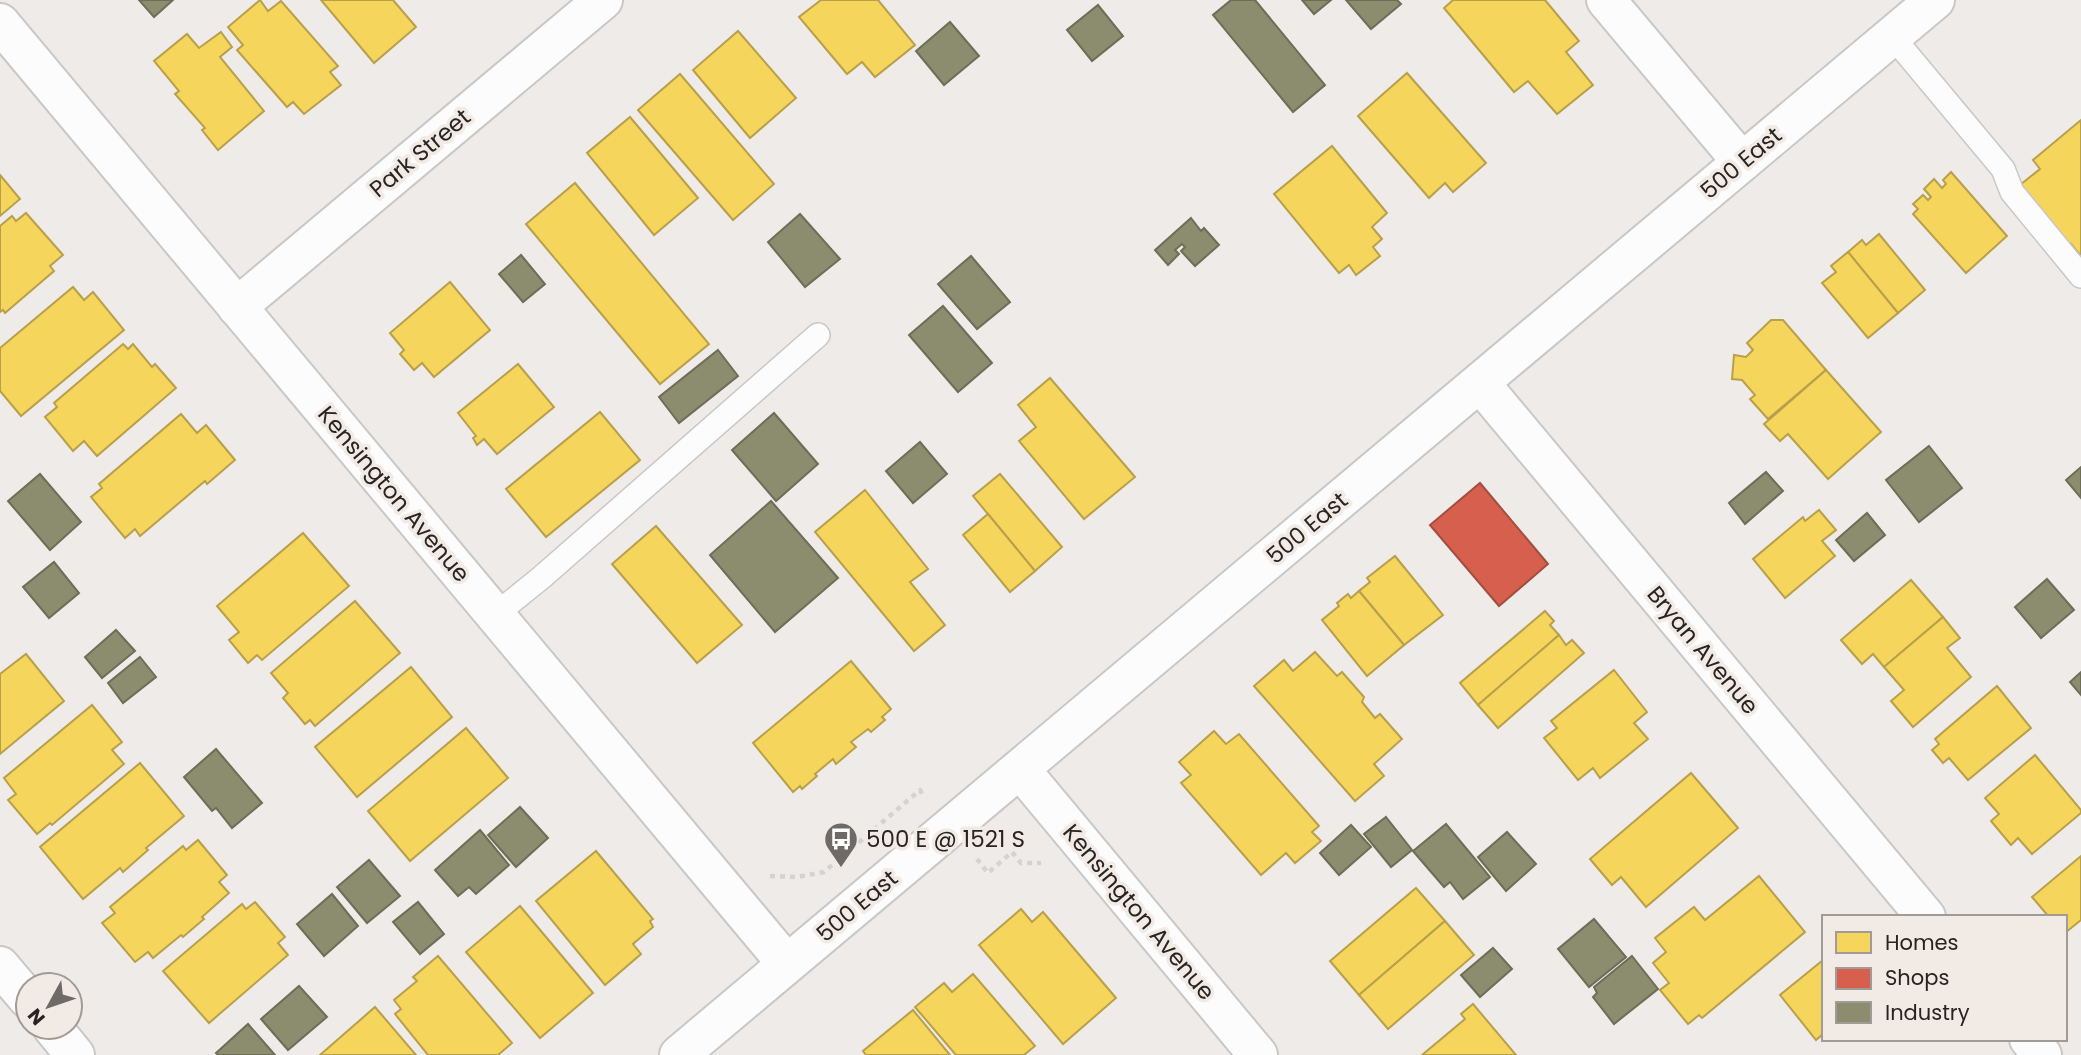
<svg xmlns="http://www.w3.org/2000/svg" width="2081" height="1055" font-family="Poppins,sans-serif">
  <style>
    .homes { fill: #f6d55c; stroke: #b8a04b; stroke-width: 2 }
    .shops { fill: #d6604d; stroke: #a24e40; stroke-width: 2 }
    .industry { fill: #8c8c6e; stroke: #6e6d57; stroke-width: 2 }
    .lines { fill: none; stroke-linecap: round; stroke-linejoin: round }
    .lane-casing { stroke: #cac7c4; stroke-width: 26 }
    .street-casing { stroke: #cac7c4; stroke-width: 42 }
    .secondary-casing { stroke: #cac7c4; stroke-width: 42 }
    .path { stroke: #d4d2d2; stroke-width: 4.5; stroke-dasharray: 5 5; stroke-linecap: butt }
    .lane { stroke: #fdfcfc; stroke-width: 23 }
    .street { stroke: #fdfcfc; stroke-width: 38 }
    .secondary { stroke: #fdfcfc; stroke-width: 38 }
    .labels { text-anchor: middle; dominant-baseline: central; stroke-width: 7; stroke-linejoin: round; paint-order: stroke }
    .street-label { font-size: 23px; fill: #272422; stroke: #f2eae5 }
    .poi-label { font-size: 23px; fill: #272422; stroke: #f2eae5; text-anchor: start }
  </style>
  <rect width="100%" height="100%" fill="#efebe8"/>
  <!-- homes -->
  <g class="homes">
    <path d="M260,0L268,11L281,1L338,66L330,72L341,85L304,114L293,102L287,107L237,50L243,45L228,27Z"/>
    <path d="M321,0H393L416,27L374,63Z"/>
    <path d="M821,0H878L915,45L875,77L862,62L847,74L799,17Z"/>
    <path d="M1453,0H1545L1579,41L1566,52L1593,85L1557,114L1528,81L1514,92L1444,8Z"/>
    <path d="M738,31L796,98L750,138L693,70Z"/>
    <path d="M221,32L232,47L220,57L264,111L218,150L202,130L205,128L175,94L179,91L154,61L187,34L199,48Z"/>
    <path d="M1407,73L1486,163L1453,192L1445,183L1429,198L1358,116Z"/>
    <path d="M680,74L774,184L733,220L638,110Z"/>
    <path d="M630,117L698,198L654,235L587,153Z"/>
    <path d="M2081,120V256L2071,244L2065,249L2015,189L2040,169L2033,160Z"/>
    <path d="M1332,146L1387,213L1372,227L1382,239L1373,247L1380,256L1356,275L1349,265L1339,273L1274,194Z"/>
    <path d="M1951,172L2007,236L1966,273L1913,214L1918,209L1913,204L1923,195L1928,200L1931,197L1924,189L1934,179L1942,188L1946,184L1943,180Z"/>
    <path d="M0,175L20,199L0,216Z"/>
    <path d="M575,183L709,344L660,384L526,224Z"/>
    <path d="M26,213L63,255L50,266L54,271L5,313L3,310L0,312V226L12,216L16,221Z"/>
    <path d="M1879,234L1925,290L1898,313L1848,252L1862,240L1866,245Z"/>
    <path d="M1848,252L1898,313L1868,338L1822,283L1836,272L1831,266Z"/>
    <path d="M450,282L490,330L434,377L422,363L414,370L400,354L404,350L390,333Z"/>
    <path d="M73,287L84,300L93,292L124,330L21,416L0,391V348Z"/>
    <path d="M1771,320H1783L1826,370L1768,419L1750,399L1755,395L1742,380L1732,379L1734,355L1746,357L1753,350L1747,343Z"/>
    <path d="M123,344L128,349L133,344L152,367L155,364L176,388L97,456L84,441L73,451L45,417L57,407L54,403Z"/>
    <path d="M518,364L554,407L497,454L484,439L477,445L473,438L476,436L458,413Z"/>
    <path d="M1826,370L1881,432L1828,479L1788,434L1780,441L1764,424Z"/>
    <path d="M1050,378L1135,477L1084,519L1019,441L1036,427L1018,405Z"/>
    <path d="M600,412L640,460L546,537L506,489Z"/>
    <path d="M181,414L197,433L206,425L235,460L207,484L205,481L140,536L135,529L125,538L91,497L102,488L99,484Z"/>
    <path d="M1000,474L1062,547L1035,571L973,496Z"/>
    <path d="M865,490L928,569L910,582L945,625L914,651L815,532Z"/>
    <path d="M1819,510L1836,530L1822,541L1835,556L1785,598L1753,559L1803,517L1805,521Z"/>
    <path d="M988,514L1035,571L1010,592L963,535Z"/>
    <path d="M656,526L742,625L697,663L612,564Z"/>
    <path d="M303,533L349,586L262,660L257,655L248,663L229,640L239,632L217,606Z"/>
    <path d="M1395,556L1443,615L1404,645L1359,591L1370,582L1367,578Z"/>
    <path d="M1911,580L1943,617L1884,667L1873,654L1862,664L1841,640Z"/>
    <path d="M1359,591L1404,645L1367,676L1322,620L1339,606L1337,603L1348,594L1351,598Z"/>
    <path d="M355,601L400,653L315,726L310,720L305,724L283,698L288,693L271,673Z"/>
    <path d="M1545,611L1554,621L1550,625L1559,635L1478,705L1460,683Z"/>
    <path d="M1943,617L1960,638L1947,648L1971,677L1913,727L1891,701L1904,690L1884,667Z"/>
    <path d="M1559,635L1566,645L1572,640L1584,653L1498,728L1478,705Z"/>
    <path d="M1315,652L1337,676L1342,672L1364,697L1362,702L1375,718L1380,714L1402,739L1374,764L1384,776L1355,801L1254,686L1284,660L1293,671Z"/>
    <path d="M26,654L64,701L0,754V674Z"/>
    <path d="M851,661L891,709L882,717L885,720L871,732L868,729L851,742L856,747L836,764L833,759L815,774L817,776L802,789L800,786L793,792L753,743Z"/>
    <path d="M411,667L452,717L357,797L315,747Z"/>
    <path d="M1614,670L1647,712L1634,723L1648,739L1600,778L1593,768L1578,780L1544,738L1557,728L1551,721Z"/>
    <path d="M1997,686L2031,728L1968,780L1949,758L1943,763L1932,750L1939,744L1935,739Z"/>
    <path d="M92,705L122,742L112,750L124,764L52,825L50,823L37,834L8,800L16,794L4,778Z"/>
    <path d="M466,728L508,778L410,861L368,811Z"/>
    <path d="M1214,731L1226,744L1239,734L1319,826L1312,832L1321,841L1295,863L1286,853L1261,875L1181,783L1191,775L1179,762Z"/>
    <path d="M2035,755L2081,810V813L2032,854L2018,838L2011,845L1991,821L1999,814L1985,798Z"/>
    <path d="M140,763L184,816L146,848L148,850L123,872L120,868L83,899L40,847Z"/>
    <path d="M1691,773L1738,828L1646,907L1621,877L1612,885L1590,859Z"/>
    <path d="M198,840L227,875L219,882L229,893L202,917L204,919L183,937L181,935L153,958L148,952L135,962L102,923L115,913L110,907L183,846L186,850Z"/>
    <path d="M596,851L653,919L650,921L653,927L633,944L641,954L605,985L536,901Z"/>
    <path d="M2081,856V920L2065,933V917H2049L2032,897Z"/>
    <path d="M1759,876L1805,932L1702,1018L1699,1015L1688,1024L1660,990L1669,983L1653,963L1666,952L1655,938L1694,907L1705,920Z"/>
    <path d="M1416,888L1445,921L1359,995L1330,961Z"/>
    <path d="M255,902L285,937L278,943L288,955L209,1023L163,971L242,904L246,909Z"/>
    <path d="M520,906L593,993L540,1038L466,952Z"/>
    <path d="M1021,909L1032,922L1043,912L1116,998L1063,1044L979,945Z"/>
    <path d="M1445,921L1474,955L1388,1029L1359,995Z"/>
    <path d="M438,956L512,1043L498,1055H428L395,1014L401,1009L394,1000L417,981L413,977Z"/>
    <path d="M1823,960L1824,1033L1816,1040L1780,995Z"/>
    <path d="M973,974L1035,1046L1024,1055H956L915,1007L944,983L952,992Z"/>
    <path d="M1473,1004L1516,1055H1422L1465,1019L1461,1014Z"/>
    <path d="M375,1007L416,1055H320Z"/>
    <path d="M913,1010L950,1055H866L863,1051Z"/>
  </g>
  <!-- shops -->
  <path class="shops" d="M1480,483L1548,564L1499,606L1430,525Z"/>
  <!-- industry -->
  <g class="industry">
    <path d="M139,0H173L154,17Z"/>
    <path d="M1231,0H1255L1325,85L1293,112L1213,15Z"/>
    <path d="M1302,0H1331L1314,14Z"/>
    <path d="M1346,0H1397L1401,4L1371,29Z"/>
    <path d="M1098,5L1123,36L1092,61L1067,30Z"/>
    <path d="M950,22L979,56L944,85L916,51Z"/>
    <path d="M800,214L840,259L805,287L768,242Z"/>
    <path d="M1191,218L1201,231L1204,228L1219,245L1195,266L1181,251L1185,247L1182,244L1175,250L1179,254L1168,265L1155,250Z"/>
    <path d="M521,255L545,284L523,302L499,274Z"/>
    <path d="M971,256L1010,302L977,329L938,284Z"/>
    <path d="M943,306L992,363L958,392L909,335Z"/>
    <path d="M718,350L738,376L679,423L659,397Z"/>
    <path d="M774,413L818,464L776,501L732,450Z"/>
    <path d="M920,442L947,474L913,503L886,471Z"/>
    <path d="M1929,446L1962,488L1919,522L1886,480Z"/>
    <path d="M2081,467V498L2066,480Z"/>
    <path d="M1766,472L1783,491L1745,524L1729,503Z"/>
    <path d="M40,474L81,522L50,550L8,501Z"/>
    <path d="M771,501L838,578L775,632L710,555Z"/>
    <path d="M1867,513L1885,535L1854,561L1836,540Z"/>
    <path d="M54,562L79,593L49,618L23,587Z"/>
    <path d="M2047,579L2074,610L2041,638L2015,607Z"/>
    <path d="M116,630L135,651L102,678L85,657Z"/>
    <path d="M140,657L156,677L123,703L108,683Z"/>
    <path d="M2081,672V695L2070,682Z"/>
    <path d="M216,749L262,803L232,828L216,808L212,811L184,777Z"/>
    <path d="M520,807L548,838L516,867L488,835Z"/>
    <path d="M1386,817L1412,850L1391,867L1364,834Z"/>
    <path d="M1446,824L1490,877L1463,899L1450,882L1444,887L1413,851Z"/>
    <path d="M1351,825L1371,847L1339,875L1320,853Z"/>
    <path d="M480,830L509,865L476,894L469,887L458,896L435,870Z"/>
    <path d="M1507,832L1536,864L1506,891L1478,857Z"/>
    <path d="M369,860L400,896L367,923L337,887Z"/>
    <path d="M332,894L358,926L324,956L297,924Z"/>
    <path d="M418,902L444,934L420,954L393,922Z"/>
    <path d="M1594,919L1626,957L1589,987L1558,949Z"/>
    <path d="M1493,948L1512,969L1480,997L1461,975Z"/>
    <path d="M1632,956L1658,989L1614,1024L1593,997L1597,993L1594,987Z"/>
    <path d="M299,986L327,1017L288,1050L261,1019Z"/>
    <path d="M248,1024L275,1055H218L216,1053Z"/>
  </g>
  <g class="lines">
    <!-- lane casing -->
    <g class="lane-casing">
      <g id="lane">
        <path d="M1892,36L2003,169L2012,192L2081,276"/>
        <path d="M495,615L542,577L818,335"/>
      </g>
    </g>
    <!-- street casing -->
    <g class="street-casing">
      <g id="street">
        <path d="M1606,0L1742,162"/>
        <path d="M0,23L787,964"/>
        <path d="M237,307L603,0"/>
        <path d="M1480,383L1926,917"/>
        <path d="M1020,769L1258,1055"/>
        <path d="M0,966L28,999"/>
        <path d="M52,1027L75,1055"/>
        <path d="M2029,1039L2042,1055"/>
      </g>
    </g>
    <!-- secondary casing -->
    <g class="secondary-casing">
      <path id="secondary" d="M679,1055L1935,0"/>
    </g>
    <!-- path -->
    <g class="path">
      <path d="M977,859L988,873L1012,852L1021,863H1041"/>
      <path d="M770,876L797,877L824,872L920,790L922,794"/>
    </g>
    <!-- lane -->
    <use href="#lane" class="lane"/>
    <!-- street -->
    <use href="#street" class="street"/>
    <!-- secondary -->
    <use href="#secondary" class="secondary"/>
  </g>
  <!-- icons -->
  <defs>
    <g id="bus-pin" transform="scale(1.75)"><path d="M0 17L-7.5 6A9.5 9.5 0 1 1 7.5 6Z" fill="#6d6a67" stroke="#f2eae5"/><path d="M-5-6H5V4H4V6H2V4H-2V6H-4V4H-5ZM-3.5-4V0h7V-4ZM-3.5 1.2v1.5H-2V1.2ZM2 1.2v1.5H3.5V1.2Z" fill="#fff"/></g>
  </defs>
  <g fill-rule="evenodd">
    <use href="#bus-pin" x="841" y="839"/>
  </g>
  <g class="labels">
    <!-- street labels -->
    <g class="street-label">
      <text transform="translate(420 153) rotate(-40)">Park Street</text>
      <text transform="translate(1741 163) rotate(-40)">500 East</text>
      <text transform="translate(394 494) rotate(50)">Kensington Avenue</text>
      <text transform="translate(1307 528) rotate(-40)">500 East</text>
      <text transform="translate(1703 650) rotate(50)">Bryan Avenue</text>
      <text transform="translate(857 906) rotate(-40)">500 East</text>
      <text transform="translate(1139 912) rotate(50)">Kensington Avenue</text>
    </g>
    <!-- poi labels -->
    <g class="poi-label">
      <text x="866" y="839">500 E @ 1521 S</text>
    </g>
  </g>
  <!-- legend -->
  <rect x="1822" y="915" width="245" height="126" fill="#f2eae5" stroke="#a19b97" stroke-width="2"/>
  <rect x="1836" y="932" width="35" height="21" fill="#f6d55c" stroke="#a19b97" stroke-width="2"/>
  <text x="1885" y="950" font-size="21" fill="#272422">Homes</text>
  <rect x="1836" y="968" width="35" height="21" fill="#d6604d" stroke="#a19b97" stroke-width="2"/>
  <text x="1885" y="985" font-size="21" fill="#272422">Shops</text>
  <rect x="1836" y="1002" width="35" height="21" fill="#8c8c6e" stroke="#a19b97" stroke-width="2"/>
  <text x="1885" y="1020" font-size="21" fill="#272422">Industry</text>
  <!-- north arrow -->
  <g transform="translate(49 1006) rotate(230)"><circle r="33" fill="#f2eae5" stroke="#a19b97" stroke-width="2"/>
  <path d="M0-5L12 26L0 18L-12 26Z" fill="#6d6a67"/>
  <text y="-10" font-size="19" font-weight="bold" text-anchor="middle" fill="#272422">N</text>
  </g>
</svg>
